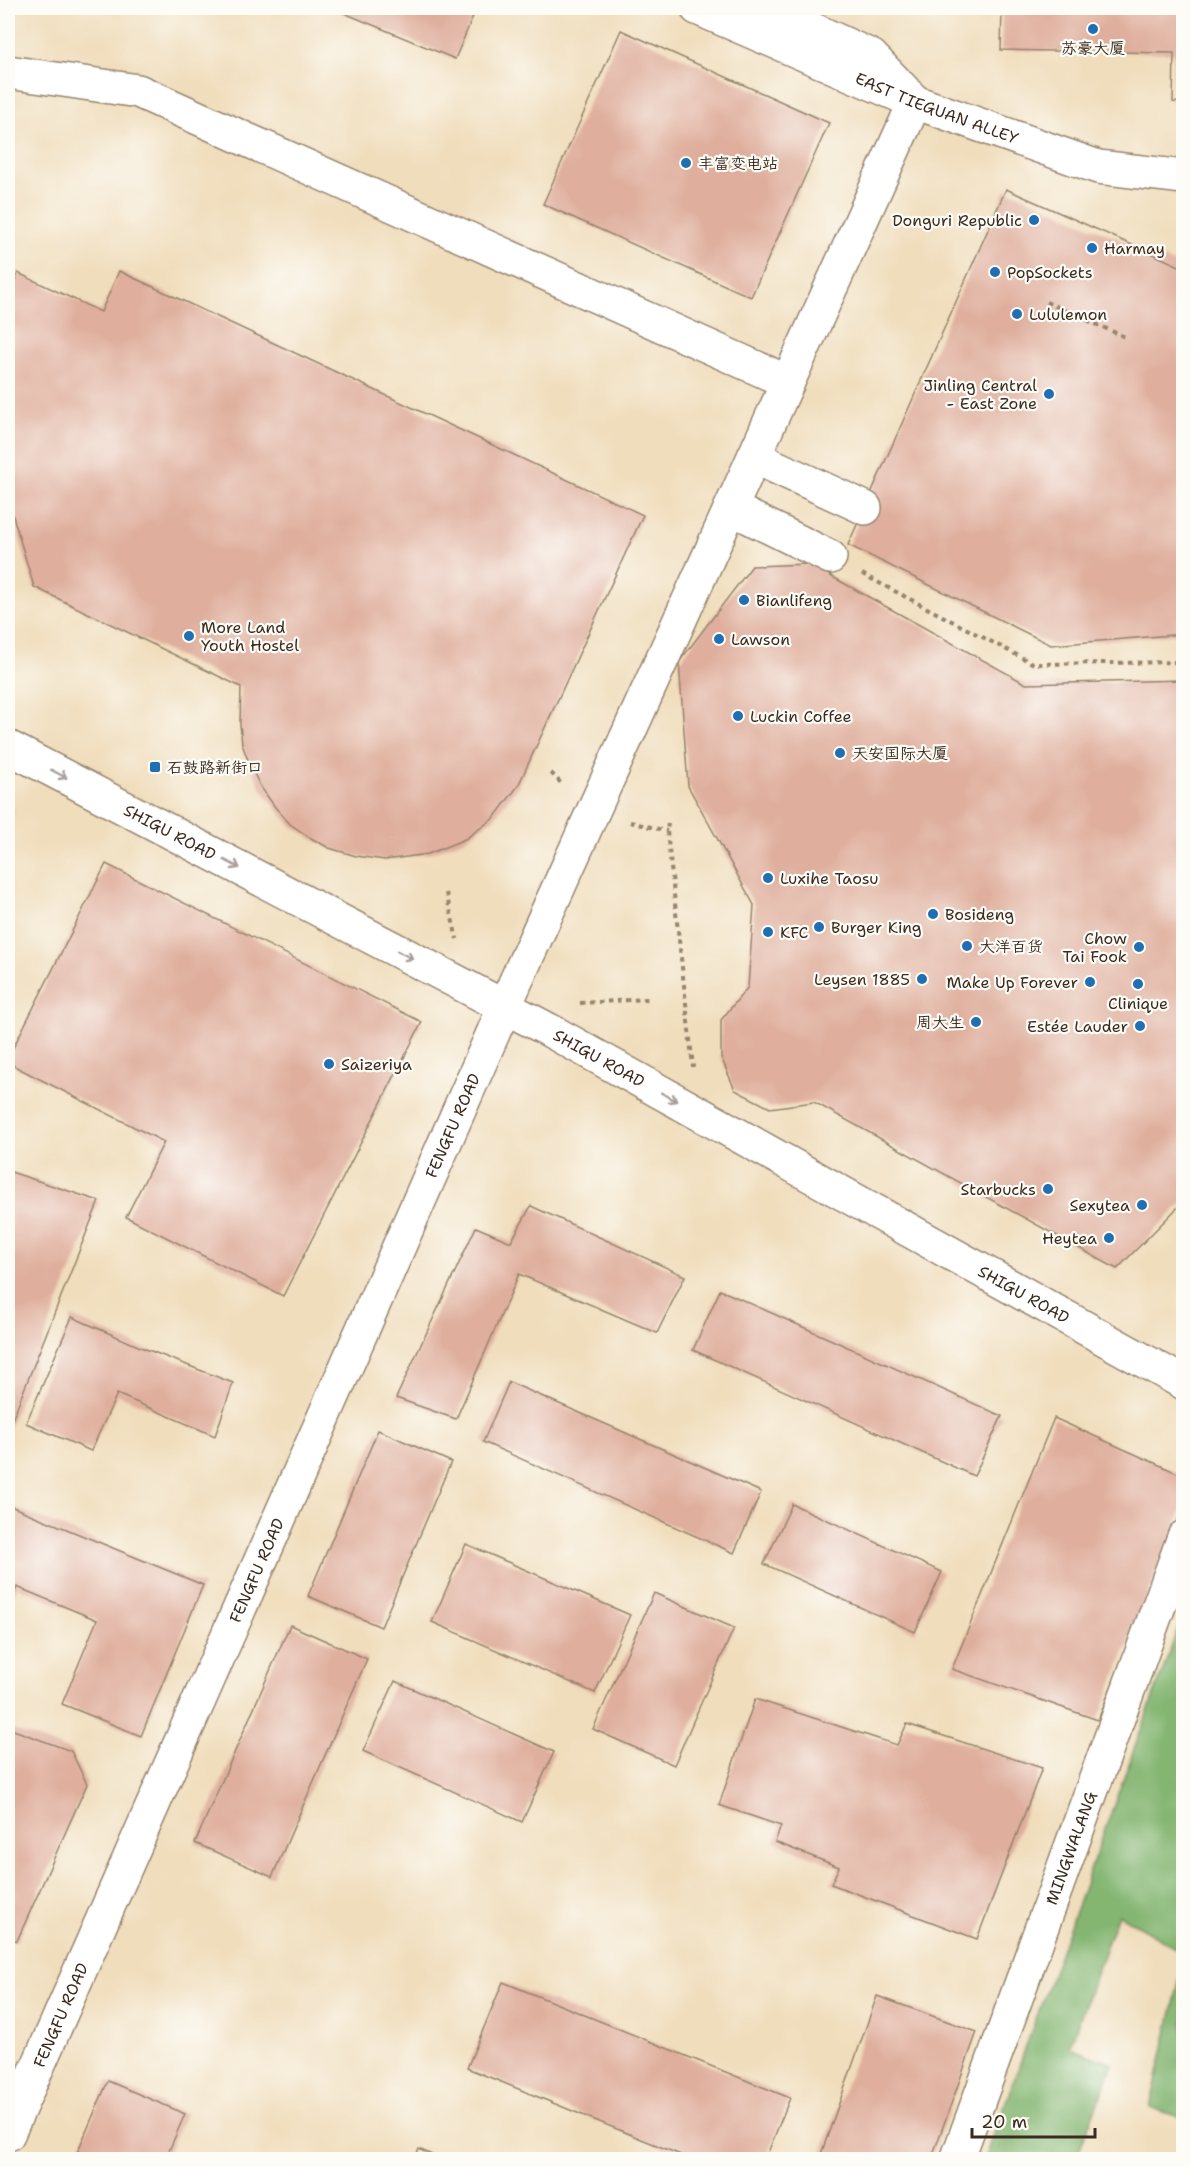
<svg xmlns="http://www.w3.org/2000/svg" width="1191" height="2167" font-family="'Shantell Sans','LXGW WenKai TC',sans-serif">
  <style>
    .forest { fill: #84b672; stroke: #607048; stroke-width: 1.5 }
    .building { fill: #dfae9c }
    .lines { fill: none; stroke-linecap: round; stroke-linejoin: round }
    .minor-casing { stroke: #96846d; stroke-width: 36 }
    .path { stroke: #96846d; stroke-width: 4; stroke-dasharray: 4.5 4.5; stroke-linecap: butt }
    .minor { stroke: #fff; stroke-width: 33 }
    .oneway { stroke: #a79f9a }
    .poi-dot { fill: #1f6fb2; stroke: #fdfcf7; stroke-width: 2 }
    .labels { text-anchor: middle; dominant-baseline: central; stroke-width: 4.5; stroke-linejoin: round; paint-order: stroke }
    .poi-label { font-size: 16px; fill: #3b2a1e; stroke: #fdfcf7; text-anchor: start }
    .street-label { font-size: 16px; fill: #3b2a1e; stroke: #fdfcf7 }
  </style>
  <rect width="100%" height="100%" fill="#fdfcf7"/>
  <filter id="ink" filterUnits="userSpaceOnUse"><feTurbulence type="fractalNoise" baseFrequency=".0167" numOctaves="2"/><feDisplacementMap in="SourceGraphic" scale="12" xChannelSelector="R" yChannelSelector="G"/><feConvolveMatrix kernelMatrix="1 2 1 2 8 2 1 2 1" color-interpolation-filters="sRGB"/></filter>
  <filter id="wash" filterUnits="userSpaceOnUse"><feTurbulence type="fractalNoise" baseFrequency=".008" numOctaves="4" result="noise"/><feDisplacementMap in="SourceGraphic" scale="24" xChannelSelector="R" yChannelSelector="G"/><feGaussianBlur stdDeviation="1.35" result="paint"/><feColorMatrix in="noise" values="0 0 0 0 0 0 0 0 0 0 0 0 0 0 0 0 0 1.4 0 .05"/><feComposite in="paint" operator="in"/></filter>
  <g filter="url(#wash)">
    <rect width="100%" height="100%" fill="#f0ddbc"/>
    <!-- forest -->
    <path class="forest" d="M1183,1615V2118L1150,2108L1181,1973L1178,1951L1160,1938L1118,1914L1069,2048L1113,2064L1076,2159H985Z"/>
    <g id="blocks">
      <!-- building -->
      <g class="building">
        <path d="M332,8H459L474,14L455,59Z"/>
        <path d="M1002,8H1184V103L1173,102L1174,53L1001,50Z"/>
        <path d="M621,30L829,123L751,297L543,204Z"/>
        <path d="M1006,189L1184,268V634L1051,645L848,545Z"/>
        <path d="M119,271L643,515L518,786L494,818L465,839L428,854L385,860L356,856L329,848L309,837L290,824L275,807L260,786L249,763L242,744L240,724L241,687L34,587L10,506L8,505V297L18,273L101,312Z"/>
        <path d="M809,564L1026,684L1184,680V1201L1117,1269L814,1102L770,1108L735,1090L721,1057V1020L748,987L754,905L688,786L679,662L752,566Z"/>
        <path d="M8,806L14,810L8,823Z"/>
        <path d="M106,864L422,1022L283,1296L126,1217L164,1142L8,1063V1058Z"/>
        <path d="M8,1171L99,1201L8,1430Z"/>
        <path d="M531,1206L685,1276L657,1333L519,1274L456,1419L396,1398L476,1227L511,1242Z"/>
        <path d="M720,1290L1002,1416L974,1476L693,1350Z"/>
        <path d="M72,1317L138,1346L233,1383L215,1436L117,1394L91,1451L26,1423Z"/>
        <path d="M509,1382L761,1492L734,1553L483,1442Z"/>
        <path d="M1054,1418L1184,1476V1504L1098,1720L952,1669Z"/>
        <path d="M378,1430L451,1462L381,1627L308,1596Z"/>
        <path d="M792,1504L942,1572L915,1632L764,1564Z"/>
        <path d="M8,1505L203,1585L141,1736L62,1704L97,1620L17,1587L8,1612Z"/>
        <path d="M466,1544L630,1615L595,1693L432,1622Z"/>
        <path d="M654,1593L734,1628L674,1765L593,1729Z"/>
        <path d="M290,1625L367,1659L272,1877L195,1843Z"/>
        <path d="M395,1681L554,1752L522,1822L363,1751Z"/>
        <path d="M755,1699L897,1745L907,1724L1042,1768L977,1939L831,1884L839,1867L775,1842L781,1826L719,1805Z"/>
        <path d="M8,1728L71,1751L87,1784L17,1941L8,1937Z"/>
        <path d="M503,1982L790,2098L765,2160H693L467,2068Z"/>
        <path d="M877,1996L977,2032L931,2160H819Z"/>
        <path d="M108,2081L185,2114L165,2160H74Z"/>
        <path d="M419,2149L442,2160H414Z"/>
      </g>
    </g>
  </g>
  <g filter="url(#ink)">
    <use href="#blocks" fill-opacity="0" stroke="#96846d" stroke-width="1.5"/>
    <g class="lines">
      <!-- minor casing -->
      <g class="minor-casing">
        <g id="minor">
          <path id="s1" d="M697,8L915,102L1098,167L1184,177"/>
          <path d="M8,72L138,91L788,382"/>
          <path d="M754,457L865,508"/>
          <path d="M731,508L830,557"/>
          <path id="s2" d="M8,747L549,1030L1184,1383"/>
          <path id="s3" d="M8,2134L516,981L915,102L871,56L766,8"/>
          <path id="s4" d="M957,2160L1184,1537"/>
        </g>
      </g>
      <!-- path -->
      <g class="path">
        <path d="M1046,302L1125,337"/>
        <path d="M862,574L1034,664L1184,662"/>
        <path d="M551,773L563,785"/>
        <path d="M630,822L667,831"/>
        <path d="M668,823L667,831L693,1067"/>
        <path d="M446,893L457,939"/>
        <path d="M580,1003L648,999"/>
      </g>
      <!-- minor -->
      <use href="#minor" class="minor"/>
    </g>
    <!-- one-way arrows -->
    <defs><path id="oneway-shaft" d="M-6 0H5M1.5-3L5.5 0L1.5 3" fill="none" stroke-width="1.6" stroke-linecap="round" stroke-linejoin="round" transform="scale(1.5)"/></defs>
    <g class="oneway">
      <use href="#oneway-shaft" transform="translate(59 774) rotate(28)"/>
      <use href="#oneway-shaft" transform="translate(232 864) rotate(28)"/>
      <use href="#oneway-shaft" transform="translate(405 955) rotate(28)"/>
      <use href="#oneway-shaft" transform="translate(669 1097) rotate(29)"/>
    </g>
  </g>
  <!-- markers -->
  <g class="poi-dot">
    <circle cx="1093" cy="29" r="6"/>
    <circle cx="686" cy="163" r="6"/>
    <circle cx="1034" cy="220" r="6"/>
    <circle cx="1092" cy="248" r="6"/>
    <circle cx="995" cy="272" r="6"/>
    <circle cx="1017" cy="314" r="6"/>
    <circle cx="1049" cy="394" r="6"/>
    <circle cx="744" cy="600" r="6"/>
    <circle cx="189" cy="636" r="6"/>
    <circle cx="719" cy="639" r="6"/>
    <circle cx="738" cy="716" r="6"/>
    <circle cx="840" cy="753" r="6"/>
    <rect x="149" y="761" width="12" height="12" rx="3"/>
    <circle cx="768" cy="878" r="6"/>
    <circle cx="933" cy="914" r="6"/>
    <circle cx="819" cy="927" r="6"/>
    <circle cx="768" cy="932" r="6"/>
    <circle cx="967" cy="946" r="6"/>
    <circle cx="1139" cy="947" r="6"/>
    <circle cx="922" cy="979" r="6"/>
    <circle cx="1090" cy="982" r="6"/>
    <circle cx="1138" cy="984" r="6"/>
    <circle cx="976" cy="1022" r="6"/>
    <circle cx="1140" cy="1026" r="6"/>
    <circle cx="329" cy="1064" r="6"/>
    <circle cx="1048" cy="1189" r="6"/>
    <circle cx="1142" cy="1205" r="6"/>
    <circle cx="1109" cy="1238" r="6"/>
  </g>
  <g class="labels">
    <!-- poi labels -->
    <g class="poi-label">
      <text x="1093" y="48" text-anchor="middle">苏豪大厦</text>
      <text x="698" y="163">丰富变电站</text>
      <text x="1022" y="220" text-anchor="end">Donguri Republic</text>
      <text x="1104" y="248">Harmay</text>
      <text x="1007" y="272">PopSockets</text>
      <text x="1029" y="314">Lululemon</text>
      <text x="1037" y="385" text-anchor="end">Jinling Central<tspan x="1037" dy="18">- East Zone</tspan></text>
      <text x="756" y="600">Bianlifeng</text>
      <text x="201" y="627">More Land<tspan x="201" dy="18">Youth Hostel</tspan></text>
      <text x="731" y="639">Lawson</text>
      <text x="750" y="716">Luckin Coffee</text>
      <text x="852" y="753">天安国际大厦</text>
      <text x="167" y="767">石鼓路新街口</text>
      <text x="780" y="878">Luxihe Taosu</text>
      <text x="945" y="914">Bosideng</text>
      <text x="831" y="927">Burger King</text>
      <text x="780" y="932">KFC</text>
      <text x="1127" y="938" text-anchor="end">Chow<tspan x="1127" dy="18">Tai Fook</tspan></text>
      <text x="979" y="946">大洋百货</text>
      <text x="910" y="979" text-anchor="end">Leysen 1885</text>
      <text x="1078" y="982" text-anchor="end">Make Up Forever</text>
      <text x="1138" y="1003" text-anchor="middle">Clinique</text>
      <text x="964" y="1022" text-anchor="end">周大生</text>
      <text x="1128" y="1026" text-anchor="end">Estée Lauder</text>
      <text x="341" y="1064">Saizeriya</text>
      <text x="1036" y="1189" text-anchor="end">Starbucks</text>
      <text x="1130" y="1205" text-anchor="end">Sexytea</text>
      <text x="1097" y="1238" text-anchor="end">Heytea</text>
    </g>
    <!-- street labels -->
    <g class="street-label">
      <text stroke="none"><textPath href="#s1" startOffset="260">EAST TIEGUAN ALLEY</textPath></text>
      <text stroke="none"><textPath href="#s2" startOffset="183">SHIGU ROAD</textPath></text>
      <text stroke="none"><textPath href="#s2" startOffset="668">SHIGU ROAD</textPath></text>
      <text stroke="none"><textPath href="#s3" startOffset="1102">FENGFU ROAD</textPath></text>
      <text stroke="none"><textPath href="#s2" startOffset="1154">SHIGU ROAD</textPath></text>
      <text stroke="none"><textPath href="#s3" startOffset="616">FENGFU ROAD</textPath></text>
      <text stroke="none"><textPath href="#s4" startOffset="332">MINGWALANG</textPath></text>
      <text stroke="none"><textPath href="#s3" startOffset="130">FENGFU ROAD</textPath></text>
    </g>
  </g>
  <!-- margin -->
  <rect width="1191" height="2167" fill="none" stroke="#fdfcf7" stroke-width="30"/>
  <!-- scale -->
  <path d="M972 2128v9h123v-9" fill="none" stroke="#3b2a1e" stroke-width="3"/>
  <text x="981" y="2128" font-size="18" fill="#3b2a1e" stroke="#fdfcf7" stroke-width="4.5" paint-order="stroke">20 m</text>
</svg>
